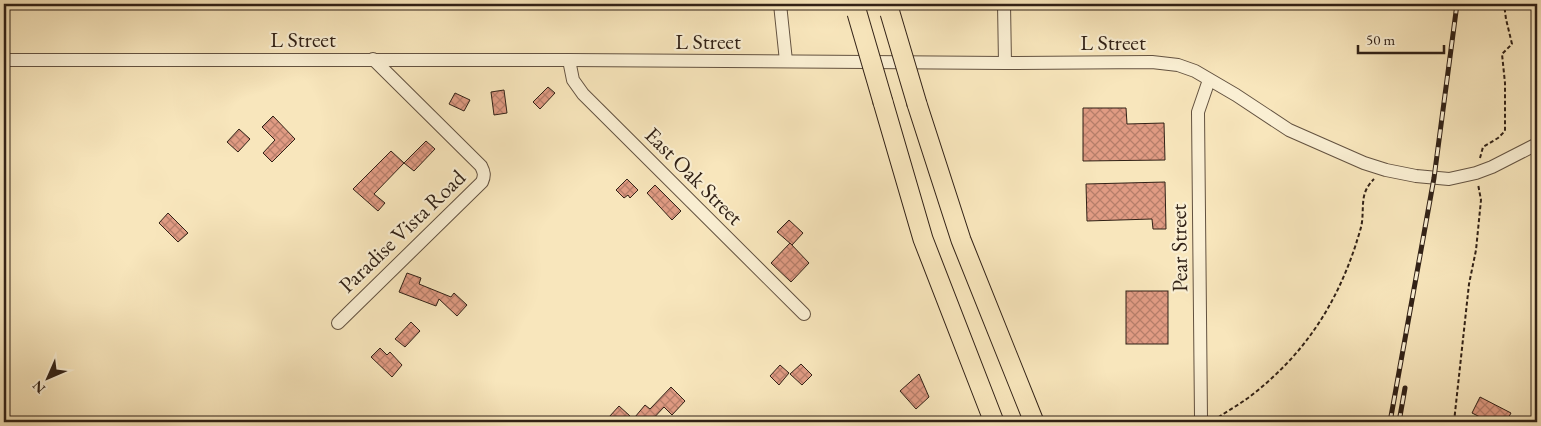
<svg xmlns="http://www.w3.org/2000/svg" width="1541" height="426" font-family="'EB Garamond',serif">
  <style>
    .building { fill: url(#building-cross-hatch); stroke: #312116 }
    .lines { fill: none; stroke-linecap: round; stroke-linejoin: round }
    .minor-casing { stroke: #635240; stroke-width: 14 }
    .highway-casing { stroke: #312116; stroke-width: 21 }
    .path { stroke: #312116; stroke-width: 2; stroke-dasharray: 4 2.5; stroke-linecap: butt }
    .minor { stroke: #faefd3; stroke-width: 12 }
    .highway { stroke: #f8e6bc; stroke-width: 19 }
    .rail-casing { stroke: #312116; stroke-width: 5 }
    .rail { stroke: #faefd3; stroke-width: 3; stroke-dasharray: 9; stroke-linecap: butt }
    .highway-bridge-casing { stroke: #312116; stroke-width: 21; stroke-linecap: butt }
    .highway-bridge { stroke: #f8e6bc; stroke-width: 19 }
    .labels { text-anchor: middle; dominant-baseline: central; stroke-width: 4.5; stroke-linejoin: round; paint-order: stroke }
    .street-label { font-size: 22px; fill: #312116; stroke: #faefd3 }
  </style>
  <defs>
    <pattern id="building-cross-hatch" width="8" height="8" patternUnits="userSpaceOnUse" patternTransform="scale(1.25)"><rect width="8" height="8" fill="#e09b83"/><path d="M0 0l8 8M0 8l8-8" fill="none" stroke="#b67e6a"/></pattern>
  </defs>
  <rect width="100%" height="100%" fill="#f8e6bc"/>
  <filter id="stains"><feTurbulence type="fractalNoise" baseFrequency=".004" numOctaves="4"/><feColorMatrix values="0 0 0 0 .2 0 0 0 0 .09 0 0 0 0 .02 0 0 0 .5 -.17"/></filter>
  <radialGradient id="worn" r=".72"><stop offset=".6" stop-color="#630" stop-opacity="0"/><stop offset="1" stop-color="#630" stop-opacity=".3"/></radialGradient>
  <!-- building -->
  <g class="building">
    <path d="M548,87L555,93L540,109L533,102Z"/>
    <path d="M504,90L507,113L494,115L491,92Z"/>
    <path d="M455,93L470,100L464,111L449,104Z"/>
    <path d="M1083,108H1126L1127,124L1164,123L1165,160L1083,161Z"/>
    <path d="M273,116L295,139L272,162L263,153L275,140L262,127Z"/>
    <path d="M239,129L250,139L238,152L227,142Z"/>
    <path d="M426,141L435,149L414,171L404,163Z"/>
    <path d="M391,151L404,163L374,194L385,203L378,211L353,189Z"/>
    <path d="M627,179L638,190L630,198L628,195L624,198L616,190Z"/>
    <path d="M1165,182L1166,229H1153L1152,219L1087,221L1086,184Z"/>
    <path d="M655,185L681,211L672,220L647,193Z"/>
    <path d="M168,213L188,233L178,242L159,223Z"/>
    <path d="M789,220L803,233L792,245L777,232Z"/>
    <path d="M790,243L809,263L791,282L771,263Z"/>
    <path d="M407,273L421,278L419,284L451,297L454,293L467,305L457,316L439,299L436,306L399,292Z"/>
    <rect x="1126" y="291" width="42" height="53"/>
    <path d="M411,322L420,331L405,347L395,339Z"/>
    <path d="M380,348L387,355L390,352L402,365L392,377L371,357Z"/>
    <path d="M801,364L812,375L802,385L790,374Z"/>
    <path d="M780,365L789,373L779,385L770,376Z"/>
    <path d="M919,374L929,397L916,409L900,391Z"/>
    <path d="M671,387L685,401L672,415L664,407L650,422H641L635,417L645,405L650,409Z"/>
    <path d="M1480,397L1511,413L1506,422H1490L1472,413Z"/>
    <path d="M619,406L630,416L624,422H614L609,417Z"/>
  </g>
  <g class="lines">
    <!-- minor casing -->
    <g class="minor-casing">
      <g id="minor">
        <path d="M780,4L786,61"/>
        <path d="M1004,4L1005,63"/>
        <path d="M4,60H569L1005,63L1152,62L1178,65L1195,71L1236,95L1289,130L1364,163L1386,170L1416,176L1449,179L1476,173L1492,167L1537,144"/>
        <path d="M569,60L573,80L583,94L804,314"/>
        <path d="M338,323L482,182C485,175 484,172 481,166L373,59"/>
        <path d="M1200,422L1201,418L1198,112L1209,80"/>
      </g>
    </g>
    <!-- highway casing -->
    <g class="highway-casing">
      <g id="highway">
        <path d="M883,102L923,239L994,422"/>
        <path d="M917,104L961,240L1034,422"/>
      </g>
    </g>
    <!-- path -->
    <g class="path">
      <path d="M1480,158L1483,147L1498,138L1505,131V83L1502,54L1512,44L1506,19L1504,4"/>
      <path d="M1213,421C1224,413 1237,406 1248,398C1302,357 1335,308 1356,244C1358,237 1361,229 1362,222C1364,204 1360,193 1374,179"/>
      <path d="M1454,422L1469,284L1476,250L1481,200L1478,184"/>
    </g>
    <!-- minor -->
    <use href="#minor" class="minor"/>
    <!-- highway -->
    <use href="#highway" class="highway"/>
    <!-- rail casing -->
    <g class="rail-casing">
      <g id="rail">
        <path d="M1390,422L1434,178L1457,4"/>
        <path d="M1399,422L1405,388"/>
      </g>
    </g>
    <!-- rail -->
    <use href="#rail" class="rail"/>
    <!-- highway-bridge casing -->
    <g class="highway-bridge-casing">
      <g id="highway-bridge">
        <path d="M857,13L883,102"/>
        <path d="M890,13L917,104"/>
      </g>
    </g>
    <!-- highway-bridge -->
    <use href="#highway-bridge" class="highway-bridge"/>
  </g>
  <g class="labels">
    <!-- street labels -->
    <g class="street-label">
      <text x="303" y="39">L Street</text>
      <text x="708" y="41">L Street</text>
      <text x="1113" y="42">L Street</text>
      <text transform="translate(694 176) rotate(45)">East Oak Street</text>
      <text transform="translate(402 231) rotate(-44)">Paradise Vista Road</text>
      <text transform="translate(1179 248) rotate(-91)">Pear Street</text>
    </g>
  </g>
  <!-- margin -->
  <rect width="1541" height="426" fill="none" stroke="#f8e6bc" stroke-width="20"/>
  <rect x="5" y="5" width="1531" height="416" fill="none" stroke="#312116" stroke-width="2.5"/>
  <rect x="10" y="10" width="1521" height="406" fill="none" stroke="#312116"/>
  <!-- north arrow -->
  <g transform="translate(48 378) rotate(225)" stroke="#faefd3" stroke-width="4" paint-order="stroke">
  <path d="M0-4L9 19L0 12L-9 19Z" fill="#312116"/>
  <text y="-8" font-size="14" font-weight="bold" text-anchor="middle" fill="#312116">N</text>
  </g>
  <!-- scale -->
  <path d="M1358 45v8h86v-8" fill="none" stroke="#312116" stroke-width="2.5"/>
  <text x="1366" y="45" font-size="15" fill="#312116" stroke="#faefd3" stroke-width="4" paint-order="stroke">50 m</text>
  <rect width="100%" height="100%" filter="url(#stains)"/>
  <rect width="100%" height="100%" fill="url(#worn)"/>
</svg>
